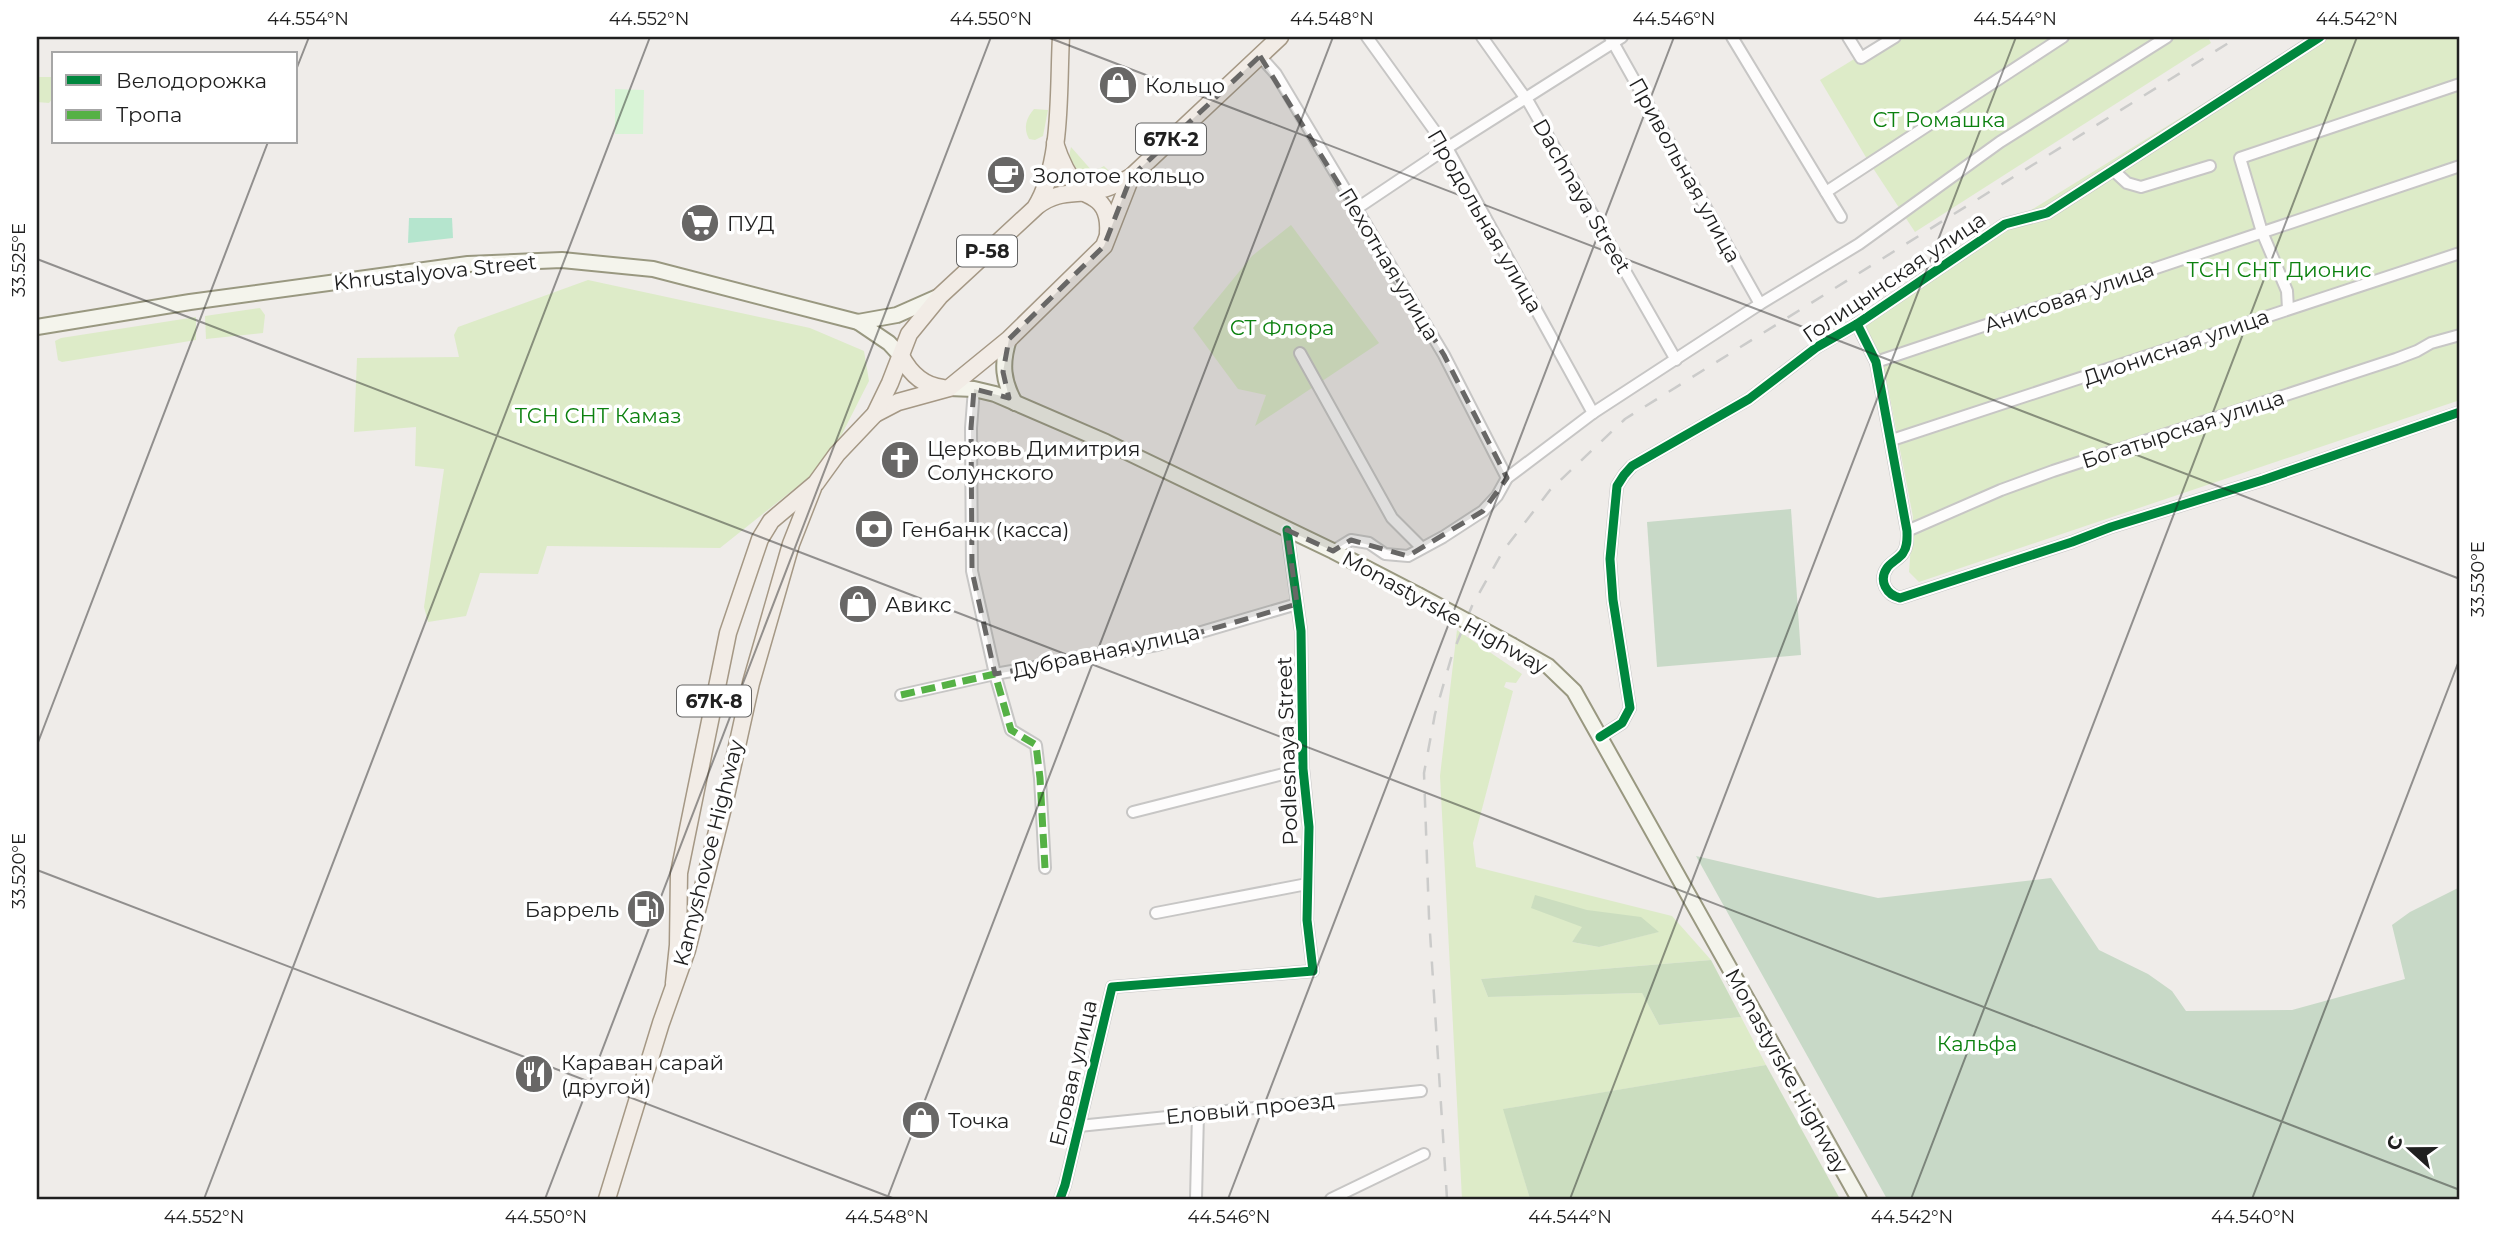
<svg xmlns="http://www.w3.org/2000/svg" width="2497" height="1236" font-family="Montserrat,sans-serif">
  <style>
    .grass { fill: #ddebc8; fill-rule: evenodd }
    .forest { fill: #cbddbf }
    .cemetery { fill: #c8d9c7 }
    .park { fill: #d8f4d6 }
    .pitch { fill: #b5e5ce }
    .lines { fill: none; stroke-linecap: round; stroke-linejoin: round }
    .minor-casing { stroke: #c7c6c5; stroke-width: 14 }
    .secondary-casing { stroke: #999880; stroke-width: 18 }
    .primary-casing { stroke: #a59885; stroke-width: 19 }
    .minor { stroke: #fdfcfc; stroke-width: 10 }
    .secondary { stroke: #f4f4ec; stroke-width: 14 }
    .primary { stroke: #f2ece6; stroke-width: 16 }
    .rail { stroke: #cbcbca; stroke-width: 2.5; stroke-dasharray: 14 14; stroke-linecap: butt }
    .secondary-bridge-casing { stroke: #999880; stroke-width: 18; stroke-linecap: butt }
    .secondary-bridge { stroke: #f4f4ec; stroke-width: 14 }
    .quiet { stroke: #55b145; stroke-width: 7; stroke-dasharray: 14 7; stroke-linecap: butt }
    .cycleway-casing { stroke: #fff; stroke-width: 13 }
    .cycleway { stroke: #00873e; stroke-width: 9 }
    .marked { fill: #686766; fill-opacity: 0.2; stroke: #686766; stroke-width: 5; stroke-dasharray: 14 9; stroke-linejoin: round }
    .ticks { fill: none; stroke: #202020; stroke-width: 2; stroke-opacity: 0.45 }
    .labels { text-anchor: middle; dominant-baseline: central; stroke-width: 7; stroke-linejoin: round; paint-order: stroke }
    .shield { fill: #fff; stroke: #636363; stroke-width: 2 }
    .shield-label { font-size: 19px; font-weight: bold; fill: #202020 }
    .poi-label { font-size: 21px; fill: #202020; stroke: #fff; text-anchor: start }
    .park-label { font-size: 21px; fill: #0c810f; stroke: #fff }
    .street-label { font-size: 21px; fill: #202020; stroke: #fff }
    .neatline { fill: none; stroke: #202020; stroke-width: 2.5 }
    .ticks-label { font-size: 18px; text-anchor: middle; fill: #202020 }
  </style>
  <rect width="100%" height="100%" fill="#efece9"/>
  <!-- grass -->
  <g class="grass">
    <path d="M1890,37H2208L2211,43L1915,232L1867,159L1820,80Z"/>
    <path d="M2311,37H2460V400L1919,582L1909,572L1913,517L1888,388L1866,327L1858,315L2041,204Z"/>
    <path d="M37,77H54V97L49,103L37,102Z"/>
    <path d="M1034,109L1048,110L1043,136L1035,140L1029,139C1023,128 1026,118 1034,109Z"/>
    <path d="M1071,147L1093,172L1104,166L1108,170L1105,176L1098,179L1080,175L1069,156Z"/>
    <path d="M1291,225L1379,343L1255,426L1266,395L1238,389L1193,328L1252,256Z"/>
    <path d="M588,280L810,328L864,351L869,381L842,434L813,474L720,548L547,546L538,574L480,573L466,616L428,622L424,607L444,469L415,466L416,427L354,432L357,358L459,357L454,335L458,327Z"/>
    <path d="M260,308L265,315L263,333L206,339L205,316Z"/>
    <path d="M196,317V340L62,362L58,360L55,341L61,338Z"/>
    <path d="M1457,630L1522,674L1516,683L1506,682L1504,687L1513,691L1473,843L1476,867L1672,916L1711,960L1481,979L1488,997L1642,993L1659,1025L1741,1017L1766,1065L1504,1109L1530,1199H1462L1440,776ZM1535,896L1658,932L1599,947L1572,942L1583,927Z"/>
  </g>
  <!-- forest -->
  <g class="forest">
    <path d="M1535,895L1587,910L1641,917L1659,932L1599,947L1572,942L1582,927L1531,908Z"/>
    <path d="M1711,960L1741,1017L1659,1025L1642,993L1488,997L1481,979Z"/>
    <path d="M1766,1065L1840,1199H1530L1503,1109Z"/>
  </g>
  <!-- cemetery -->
  <g class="cemetery">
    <path d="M1791,509L1801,655L1657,667L1647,522Z"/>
    <path d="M1696,856L1878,898L2051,878L2099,950L2148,974L2172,991L2186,1011L2292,1010L2405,979L2392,925L2410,912L2460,887V1199H1887Z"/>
  </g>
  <!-- park -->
  <path class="park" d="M615,89L644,90L643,134H615Z"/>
  <!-- pitch -->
  <path class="pitch" d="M409,218H452L453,238L408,243Z"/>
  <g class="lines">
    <!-- minor casing -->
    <g class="minor-casing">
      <g id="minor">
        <path d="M1367,37L1447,148L1593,413"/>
        <path d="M1482,37L1529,103L1676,360"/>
        <path d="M1610,37L1760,304"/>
        <path d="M1732,37L1841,217"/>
        <path d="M1848,37L1861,58L1895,37"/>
        <path d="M1260,56L1276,74L1444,355L1507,478"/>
        <path d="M2114,171L2127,183L2141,187L2210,166"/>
        <path d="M1826,192L2063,37"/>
        <path d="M1356,209L1447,148L1622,37"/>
        <path d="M2288,309L2287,291L2262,232L2240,158L2460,84"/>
        <path d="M1857,324L1876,362L1907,531C1907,538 1908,546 1903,553C1899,559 1891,562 1887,568C1878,581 1887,595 1900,598L2072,542L2111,527L2263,480L2460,412"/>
        <path d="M1300,353L1392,518L1422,548"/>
        <path d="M1876,362L2460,166"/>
        <path d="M974,389L971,428L972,571L995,674L1011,730L1036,745L1040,778L1045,868"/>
        <path d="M1892,440L2460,253"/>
        <path d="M1907,531L2001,490L2053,471L2396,359L2417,351L2431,343L2460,335"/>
        <path d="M1333,551L1351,540L1369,543L1385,554L1408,556L1443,537L1483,511L1497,496L1507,478L1593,413L1760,304L1859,244L2000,142L2167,37"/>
        <path d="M901,695L995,674L1157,645L1297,604"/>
        <path d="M1600,737L1622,723L1630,708L1613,600L1610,559L1617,486L1624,475L1632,466L1749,399L1817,347L1857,324L2005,224L2047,213L2320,37"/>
        <path d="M1133,812L1303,769"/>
        <path d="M1156,913L1307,884"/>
        <path d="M1079,1126L1421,1091"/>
        <path d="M1060,1199L1065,1185L1112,987L1313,971L1307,920L1309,827L1303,769L1301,631L1287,530"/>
        <path d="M1196,1199L1198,1113"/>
        <path d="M1331,1199L1424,1154"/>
      </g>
    </g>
    <!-- secondary casing -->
    <g class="secondary-casing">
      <g id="secondary">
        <path d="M858,322L897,315L940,296"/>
        <path d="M37,327L190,302L468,264L562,260L653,269L858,322L889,343L901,356"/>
        <path d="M1009,339C1001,364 1003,381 1015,403"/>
        <path d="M949,388L974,389L995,394L1106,442L1333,551L1418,595"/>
        <path d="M1513,646L1548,666L1574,691L1859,1199"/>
      </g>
    </g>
    <!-- primary casing -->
    <g class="primary-casing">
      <g id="primary">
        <path d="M1055,143C1060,159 1068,176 1079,189C1084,194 1088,194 1094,198C1106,205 1109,219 1108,233"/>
        <path d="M1037,206C1060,189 1074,196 1100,190C1110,188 1121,182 1131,177L1280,37"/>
        <path d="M901,356C910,373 923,386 943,388"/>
        <path d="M875,414L898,402L949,388L1009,339L1104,246L1131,177"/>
        <path d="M674,983L678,945L679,873L728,633L760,539L771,521L816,483L837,454L875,414L890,383L909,334L940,296L1035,208C1063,164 1058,88 1061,37"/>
        <path d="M607,1199L661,1023L687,950L726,796L751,683L791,544L813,488"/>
      </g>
    </g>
    <!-- minor -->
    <use href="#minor" class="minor"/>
    <!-- secondary -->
    <use href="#secondary" class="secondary"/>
    <!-- primary -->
    <use href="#primary" class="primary"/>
    <!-- rail -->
    <path class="rail" d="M1447,1199L1429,917L1424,773L1435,714L1452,655L1472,606L1503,551L1550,490L1625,419L2238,37"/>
    <!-- secondary-bridge casing -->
    <g class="secondary-bridge-casing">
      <path id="secondary-bridge" d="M1418,595L1513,646"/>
    </g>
    <!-- secondary-bridge -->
    <use href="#secondary-bridge" class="secondary-bridge"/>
    <!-- quiet -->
    <path class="quiet" d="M901,695L995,674L1011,730L1036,745L1040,778L1045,868"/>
    <!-- cycleway casing -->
    <g class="cycleway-casing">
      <g id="cycleway">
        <path d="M1857,324L1876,362L1907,531C1907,538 1908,546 1903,553C1899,559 1891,562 1887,568C1878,581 1887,595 1900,598L2072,542L2111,527L2263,480L2460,412"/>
        <path d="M1600,737L1622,723L1630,708L1613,600L1610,559L1617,486L1624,475L1632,466L1749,399L1817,347L1857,324L2005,224L2047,213L2320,37"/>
        <path d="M1060,1199L1065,1185L1112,987L1313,971L1307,920L1309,827L1303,769L1301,631L1287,530"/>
      </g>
    </g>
    <!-- cycleway -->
    <use href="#cycleway" class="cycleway"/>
  </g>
  <!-- marked area -->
  <path class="marked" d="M1260,56L1444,355L1507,478L1483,511L1408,556L1351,540L1333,551L1287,530L1297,604L1157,645L995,674L972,571L971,428L974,389L1009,398L1003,372L1009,339L1104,246L1131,177Z"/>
  <!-- ticks -->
  <path class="ticks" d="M1047,37L2460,579M296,70L309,37M37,259L2460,1190M37,745L268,142M37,870L895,1199M204,1199L650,37M545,1199L991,37M887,1199L1333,37M1228,1199L1674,37M1570,1199L2016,37M1911,1199L2357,37M2252,1199L2460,658"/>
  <!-- icons -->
  <defs>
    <g id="shop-disc" transform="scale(2.0125)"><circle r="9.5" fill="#686766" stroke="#fff"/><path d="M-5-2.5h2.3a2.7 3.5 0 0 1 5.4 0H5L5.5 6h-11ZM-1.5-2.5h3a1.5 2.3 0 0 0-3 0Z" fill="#fff"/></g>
    <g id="cafe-disc" transform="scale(2.0125)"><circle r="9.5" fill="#686766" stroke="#fff"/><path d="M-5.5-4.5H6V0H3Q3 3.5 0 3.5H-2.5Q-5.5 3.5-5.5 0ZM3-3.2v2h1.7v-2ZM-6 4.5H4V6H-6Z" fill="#fff"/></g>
    <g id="supermarket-disc" transform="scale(2.0125)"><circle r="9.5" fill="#686766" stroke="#fff"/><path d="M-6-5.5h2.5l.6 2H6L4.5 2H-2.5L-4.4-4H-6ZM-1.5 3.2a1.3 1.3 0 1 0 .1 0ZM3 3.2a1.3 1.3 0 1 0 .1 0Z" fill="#fff"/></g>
    <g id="church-disc" transform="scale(2.0125)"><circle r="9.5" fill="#686766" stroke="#fff"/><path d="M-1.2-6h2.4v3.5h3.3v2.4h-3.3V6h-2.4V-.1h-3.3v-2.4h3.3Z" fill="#fff"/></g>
    <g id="bank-disc" transform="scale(2.0125)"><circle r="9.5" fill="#686766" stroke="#fff"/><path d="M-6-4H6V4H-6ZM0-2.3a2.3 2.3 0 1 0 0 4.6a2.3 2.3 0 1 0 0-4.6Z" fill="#fff"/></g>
    <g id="fuel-disc" transform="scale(2.0125)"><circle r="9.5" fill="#686766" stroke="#fff"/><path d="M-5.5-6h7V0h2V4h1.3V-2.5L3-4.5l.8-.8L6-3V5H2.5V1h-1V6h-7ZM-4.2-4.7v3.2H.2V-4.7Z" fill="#fff"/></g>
    <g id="restaurant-disc" transform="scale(2.0125)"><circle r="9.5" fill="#686766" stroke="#fff"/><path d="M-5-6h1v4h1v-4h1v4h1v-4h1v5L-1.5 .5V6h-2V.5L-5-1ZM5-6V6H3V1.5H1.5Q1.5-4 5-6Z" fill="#fff"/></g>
  </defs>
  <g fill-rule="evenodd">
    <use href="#shop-disc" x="1118" y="85"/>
    <use href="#cafe-disc" x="1006" y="175"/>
    <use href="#supermarket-disc" x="700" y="223"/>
    <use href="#church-disc" x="900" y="460"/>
    <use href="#bank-disc" x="874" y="529"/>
    <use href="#shop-disc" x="858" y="604"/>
    <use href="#fuel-disc" x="646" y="909"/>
    <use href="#restaurant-disc" x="534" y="1074"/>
    <use href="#shop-disc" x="921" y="1120"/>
  </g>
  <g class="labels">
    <!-- shield labels -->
    <g class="shield">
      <rect x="1136" y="123.5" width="70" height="31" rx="5"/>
      <rect x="957" y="235.5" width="60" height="31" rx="5"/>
      <rect x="677" y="685.5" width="74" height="31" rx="5"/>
    </g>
    <g class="shield-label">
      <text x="1171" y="139">67К-2</text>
      <text x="987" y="251">Р-58</text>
      <text x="714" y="701">67К-8</text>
    </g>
    <!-- poi labels -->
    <g class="poi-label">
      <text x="1145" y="85">Кольцо</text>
      <text x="1033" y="175">Золотое кольцо</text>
      <text x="727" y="223">ПУД</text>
      <text x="927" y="448">Церковь Димитрия<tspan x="927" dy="24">Солунского</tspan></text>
      <text x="901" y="529">Генбанк (касса)</text>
      <text x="885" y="604">Авикс</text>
      <text x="619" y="909" text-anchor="end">Баррель</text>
      <text x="561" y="1062">Караван сарай<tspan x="561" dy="24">(другой)</tspan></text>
      <text x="948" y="1120">Точка</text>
    </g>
    <!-- park labels -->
    <g class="park-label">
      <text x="1939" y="119">СТ Ромашка</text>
      <text x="2279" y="269">ТСН СНТ Дионис</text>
      <text x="1282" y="327">СТ Флора</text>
      <text x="598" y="415">ТСН СНТ Камаз</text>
      <text x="1977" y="1043">Кальфа</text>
    </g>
    <!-- street labels -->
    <g class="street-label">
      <text transform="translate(1685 170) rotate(61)">Привольная улица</text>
      <text transform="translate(1582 196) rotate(60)">Dachnaya Street</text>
      <text transform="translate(1485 221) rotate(60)">Продольная улица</text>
      <text transform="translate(1389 264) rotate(59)">Пехотная улица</text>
      <text transform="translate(435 272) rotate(-6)">Khrustalyova Street</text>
      <text transform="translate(1894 277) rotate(-34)">Голицынская улица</text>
      <text transform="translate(2069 297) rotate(-19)">Анисовая улица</text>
      <text transform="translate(2176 347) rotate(-19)">Дионисная улица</text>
      <text transform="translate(2183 429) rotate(-18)">Богатырская улица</text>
      <text transform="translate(1445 612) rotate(29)">Monastyrske Highway</text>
      <text transform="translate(1106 651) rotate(-12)">Дубравная улица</text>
      <text transform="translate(1287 751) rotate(-92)">Podlesnaya Street</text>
      <text transform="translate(708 853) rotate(-76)">Kamyshovoe Highway</text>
      <text transform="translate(1787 1071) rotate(61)">Monastyrske Highway</text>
      <text transform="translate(1073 1073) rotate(-77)">Еловая улица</text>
      <text transform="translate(1250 1108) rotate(-6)">Еловый проезд</text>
    </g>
  </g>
  <!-- border -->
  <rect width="2497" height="1236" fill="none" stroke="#ffffff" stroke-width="77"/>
  <!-- legend -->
  <rect x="52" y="52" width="245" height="91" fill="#ffffff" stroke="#a6a6a6" stroke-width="2"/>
  <rect x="66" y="75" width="35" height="10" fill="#00873e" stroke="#a6a6a6" stroke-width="2"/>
  <text x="116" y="88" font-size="21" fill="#202020">Велодорожка</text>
  <rect x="66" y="110" width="35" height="10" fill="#55b145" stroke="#a6a6a6" stroke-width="2"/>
  <text x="116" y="122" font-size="21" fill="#202020">Тропа</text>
  <!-- north arrow -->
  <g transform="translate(2410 1149) rotate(291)" stroke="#ffffff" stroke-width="5" paint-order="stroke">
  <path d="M0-5L12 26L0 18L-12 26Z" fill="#202020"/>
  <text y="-10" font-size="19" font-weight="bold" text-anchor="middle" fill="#202020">С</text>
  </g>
  <rect x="38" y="38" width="2420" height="1160" class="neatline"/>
  <g class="ticks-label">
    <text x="308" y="25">44.554°N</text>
    <text x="649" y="25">44.552°N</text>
    <text x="991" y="25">44.550°N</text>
    <text x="1332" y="25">44.548°N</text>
    <text x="1674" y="25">44.546°N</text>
    <text x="2015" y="25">44.544°N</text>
    <text x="2357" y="25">44.542°N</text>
    <text transform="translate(19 260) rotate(-90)" y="6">33.525°E</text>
    <text transform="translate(2478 579) rotate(-90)" y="6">33.530°E</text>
    <text transform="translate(19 871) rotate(-90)" y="6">33.520°E</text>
    <text x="204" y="1223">44.552°N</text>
    <text x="546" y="1223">44.550°N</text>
    <text x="887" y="1223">44.548°N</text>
    <text x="1229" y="1223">44.546°N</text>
    <text x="1570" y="1223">44.544°N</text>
    <text x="1912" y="1223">44.542°N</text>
    <text x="2253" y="1223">44.540°N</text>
  </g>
</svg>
